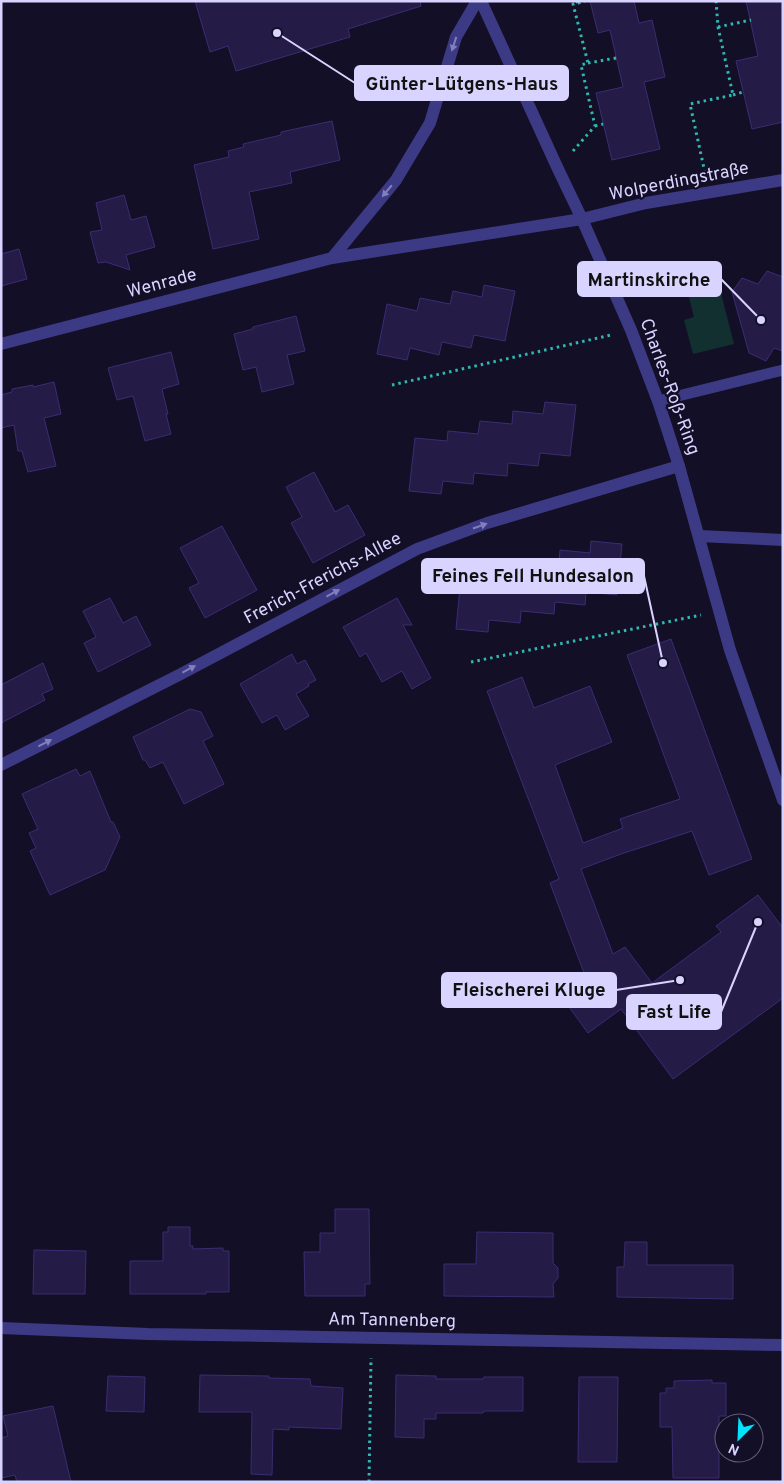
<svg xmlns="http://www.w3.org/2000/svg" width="784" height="1483" font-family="Overpass,sans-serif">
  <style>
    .green { fill: #12302f }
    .building { fill: #241b47; stroke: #3b2d73 }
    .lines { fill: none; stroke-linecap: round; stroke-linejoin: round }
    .path { stroke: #2fb8b0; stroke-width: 3; stroke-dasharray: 2.5 4; stroke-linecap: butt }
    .service { stroke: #3d3a85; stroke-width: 11 }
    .minor { stroke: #3d3a85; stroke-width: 12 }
    .oneway { fill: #837fbc }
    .labels { text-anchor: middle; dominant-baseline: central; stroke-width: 4.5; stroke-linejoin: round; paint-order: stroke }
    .street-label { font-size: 18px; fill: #d9d4ff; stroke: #130f26 }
    .leader { fill: none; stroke: #d9d4ff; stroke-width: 2 }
    .callout-dot { fill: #d9d4ff; stroke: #130f26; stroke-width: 2 }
    .callout { fill: #d9d4ff; stroke: #d9d4ff; stroke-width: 2 }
    .callout-label { font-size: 19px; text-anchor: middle; font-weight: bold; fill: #111 }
  </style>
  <rect width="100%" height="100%" fill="#130f26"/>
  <!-- green -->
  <path class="green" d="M713,262L734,344L693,354L684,320L694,317L682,270Z"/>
  <!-- building -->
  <g class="building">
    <path d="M195,1H420L421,6L348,29L350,37L236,71L228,46L210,52Z"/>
    <path d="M590,1H634L639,23L652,20L665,77L644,82L660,149L612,160L596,93L623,87L610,30L598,33Z"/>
    <path d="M746,1H783V122L752,129L736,61L758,56Z"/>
    <path d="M332,121L340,160L290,172L292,183L249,192L259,239L213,249L194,165L229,157L228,151L244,147L243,144L281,135V132Z"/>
    <path d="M124,195L131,220L146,216L155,247L126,255L130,270L106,262L98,263L90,232L102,230L96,203Z"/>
    <path d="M19,249L27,279L1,286V254Z"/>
    <path d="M767,271L783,277V351L774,348L766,361L749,353L732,292L742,278L758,284Z"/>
    <path d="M484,285L515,291L505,341L474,335L471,348L442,342L439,355L410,348L407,360L377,354L387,304L417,311L420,298L450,304L453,291L482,297Z"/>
    <path d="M296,316L305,351L287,355L294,384L262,392L256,367L243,370L234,334L253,329V327Z"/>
    <path d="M171,352L179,384L162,389L168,414H166L171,434L145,441L133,396L117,400L108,368Z"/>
    <path d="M54,382L61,414L44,418L56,466L28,472L22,451H18L14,425L1,428V395L12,392V389L33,385V387Z"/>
    <path d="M545,402L576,405L570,456L540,453L538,466L508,463L507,476L474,473L473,484L443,481L441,494L409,491L415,438L447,441L448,431L478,434L480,421L512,424L513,411L543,414Z"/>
    <path d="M314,472L335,512L348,505L365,535L313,563L291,523L302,517L286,487Z"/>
    <path d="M222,526L257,590L205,618L189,588L199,583L180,548Z"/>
    <path d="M591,541L622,544L617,595L586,592L585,605L555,602L554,614L521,611L520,623L489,620L488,632L456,629L461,577L493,580L494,569L525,572L526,560L559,563L560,550L590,553Z"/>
    <path d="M110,598L123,623L136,616L151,645L98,672L84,643L96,637L83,611Z"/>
    <path d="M397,598L412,625H403L431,678L412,689L402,671L382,682L366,653L360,657L343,627Z"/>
    <path d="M671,639L752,859L709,875L692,831L621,854L581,869L613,954L625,947L652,983L721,932L716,926L758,895L783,928V998L673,1079L621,1009L588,1033L558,992L584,973L550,883L559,879L487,691L522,677L534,708L590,686L612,742L555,765L583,843L623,828L620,819L680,799L627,655Z"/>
    <path d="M292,654L297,664L305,660L316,680L308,684L309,686L296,694L309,716L285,730L277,715L262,723L240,684Z"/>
    <path d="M43,663L53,689L42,694L45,700L1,723V685Z"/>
    <path d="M190,709L201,712L213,736L203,741L224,784L184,804L163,762L150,768L145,760H143L133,737Z"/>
    <path d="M76,769L80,776L90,771L111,822H113L120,837L105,870L50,895L30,851L36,848L29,833L38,829L22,794Z"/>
    <path d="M335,1209H369L370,1284H365V1296H305L304,1252H320V1233H335Z"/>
    <path d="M168,1227H190V1246H193V1249L223,1248V1251H229V1292H206V1294H130V1261H163V1232H168Z"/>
    <path d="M477,1232L553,1233V1263L558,1268V1278L553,1284L554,1297L444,1296V1264H476Z"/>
    <path d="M625,1242H647V1265H733V1299L617,1297V1267H624Z"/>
    <path d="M34,1250L86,1251L85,1294H33Z"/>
    <path d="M200,1375L269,1376V1378L310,1379L311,1386L343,1388L341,1429L289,1427V1430L273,1429L272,1475L251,1474L252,1412H199Z"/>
    <path d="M396,1375L436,1376V1379H483L484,1377H523V1411H484L483,1413H436V1419H424V1438L395,1437Z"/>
    <path d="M108,1376L145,1377L144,1412L106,1411Z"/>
    <path d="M579,1377H618L617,1462H578Z"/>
    <path d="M712,1380V1383H726V1416H719V1478H673L672,1427H660V1393H666V1388H674V1381Z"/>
    <path d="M53,1406L71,1482H17L15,1475L1,1478V1438L8,1436L3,1416Z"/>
  </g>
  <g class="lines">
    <!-- path -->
    <g class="path">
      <path d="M578,3L585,1"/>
      <path d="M718,27L751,20"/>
      <path d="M588,63L616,58"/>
      <path d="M733,95L743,92"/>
      <path d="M595,126L603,124"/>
      <path d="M573,151L595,126L581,65L588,63L573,4L578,3L577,1"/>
      <path d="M705,173L690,104L733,95L718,27L716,1"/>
      <path d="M392,385L611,335"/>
      <path d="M471,662L701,615"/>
      <path d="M369,1482L371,1358"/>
    </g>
    <!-- service -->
    <path class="service" d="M658,401L783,370"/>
    <!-- minor -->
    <g class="minor">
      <path d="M481,1L558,169L582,219L631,330L658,401L679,466L730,650L783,800"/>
      <path d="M332,258L396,180L430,123L456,37L477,1"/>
      <path d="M1,344L332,258L582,219L646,203L783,180"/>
      <path d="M699,536L783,540"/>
      <path d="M1,765L179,675L417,549L487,523L679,466"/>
      <path d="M1,1328L148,1334L783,1345"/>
    </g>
  </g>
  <!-- one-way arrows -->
  <defs><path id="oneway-solid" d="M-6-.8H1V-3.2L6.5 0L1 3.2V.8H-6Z" transform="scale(1.25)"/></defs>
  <g class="oneway">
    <use href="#oneway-solid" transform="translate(454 44) rotate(108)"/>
    <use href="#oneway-solid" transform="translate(387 191) rotate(130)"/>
    <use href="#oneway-solid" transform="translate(480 526) rotate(-19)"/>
    <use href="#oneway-solid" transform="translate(333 593) rotate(-28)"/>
    <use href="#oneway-solid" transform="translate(189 669) rotate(-28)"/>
    <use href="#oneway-solid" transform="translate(45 743) rotate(-27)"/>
  </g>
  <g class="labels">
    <!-- street labels -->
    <g class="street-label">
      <text transform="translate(679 182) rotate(-11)">Wolperdingstraße</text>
      <text transform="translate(162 284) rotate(-15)">Wenrade</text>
      <text transform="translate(669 387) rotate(70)">Charles-Roß-Ring</text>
      <text transform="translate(323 579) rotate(-28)">Frerich-Frerichs-Allee</text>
      <text transform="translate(392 1321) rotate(1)">Am Tannenberg</text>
    </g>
  </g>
  <!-- callouts -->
  <path class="leader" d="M277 33L355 83M761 320L721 279M663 663L644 576M680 980L616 990M758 922L721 1012"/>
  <g class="callout-dot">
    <circle cx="277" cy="33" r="5"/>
    <circle cx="761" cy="320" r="5"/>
    <circle cx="663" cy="663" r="5"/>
    <circle cx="680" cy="980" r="5"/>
    <circle cx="758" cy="922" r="5"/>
  </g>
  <g class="callout">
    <rect x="355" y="66" width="213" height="34" rx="5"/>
    <rect x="578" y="262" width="143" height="34" rx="5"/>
    <rect x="422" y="559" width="222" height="34" rx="5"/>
    <rect x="442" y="973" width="174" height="34" rx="5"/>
    <rect x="627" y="995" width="94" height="34" rx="5"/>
  </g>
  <g class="callout-label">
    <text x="462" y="90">Günter-Lütgens-Haus</text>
    <text x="649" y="286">Martinskirche</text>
    <text x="533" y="582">Feines Fell Hundesalon</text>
    <text x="529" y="996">Fleischerei Kluge</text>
    <text x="674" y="1018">Fast Life</text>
  </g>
  <!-- border -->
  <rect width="784" height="1483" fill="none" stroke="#d9d4ff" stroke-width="5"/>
  <!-- north arrow -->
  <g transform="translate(739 1438) rotate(204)"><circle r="24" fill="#130f26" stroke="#625e7d"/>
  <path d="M0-4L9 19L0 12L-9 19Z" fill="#00e5ff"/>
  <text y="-8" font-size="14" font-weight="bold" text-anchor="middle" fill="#d9d4ff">N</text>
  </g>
</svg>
